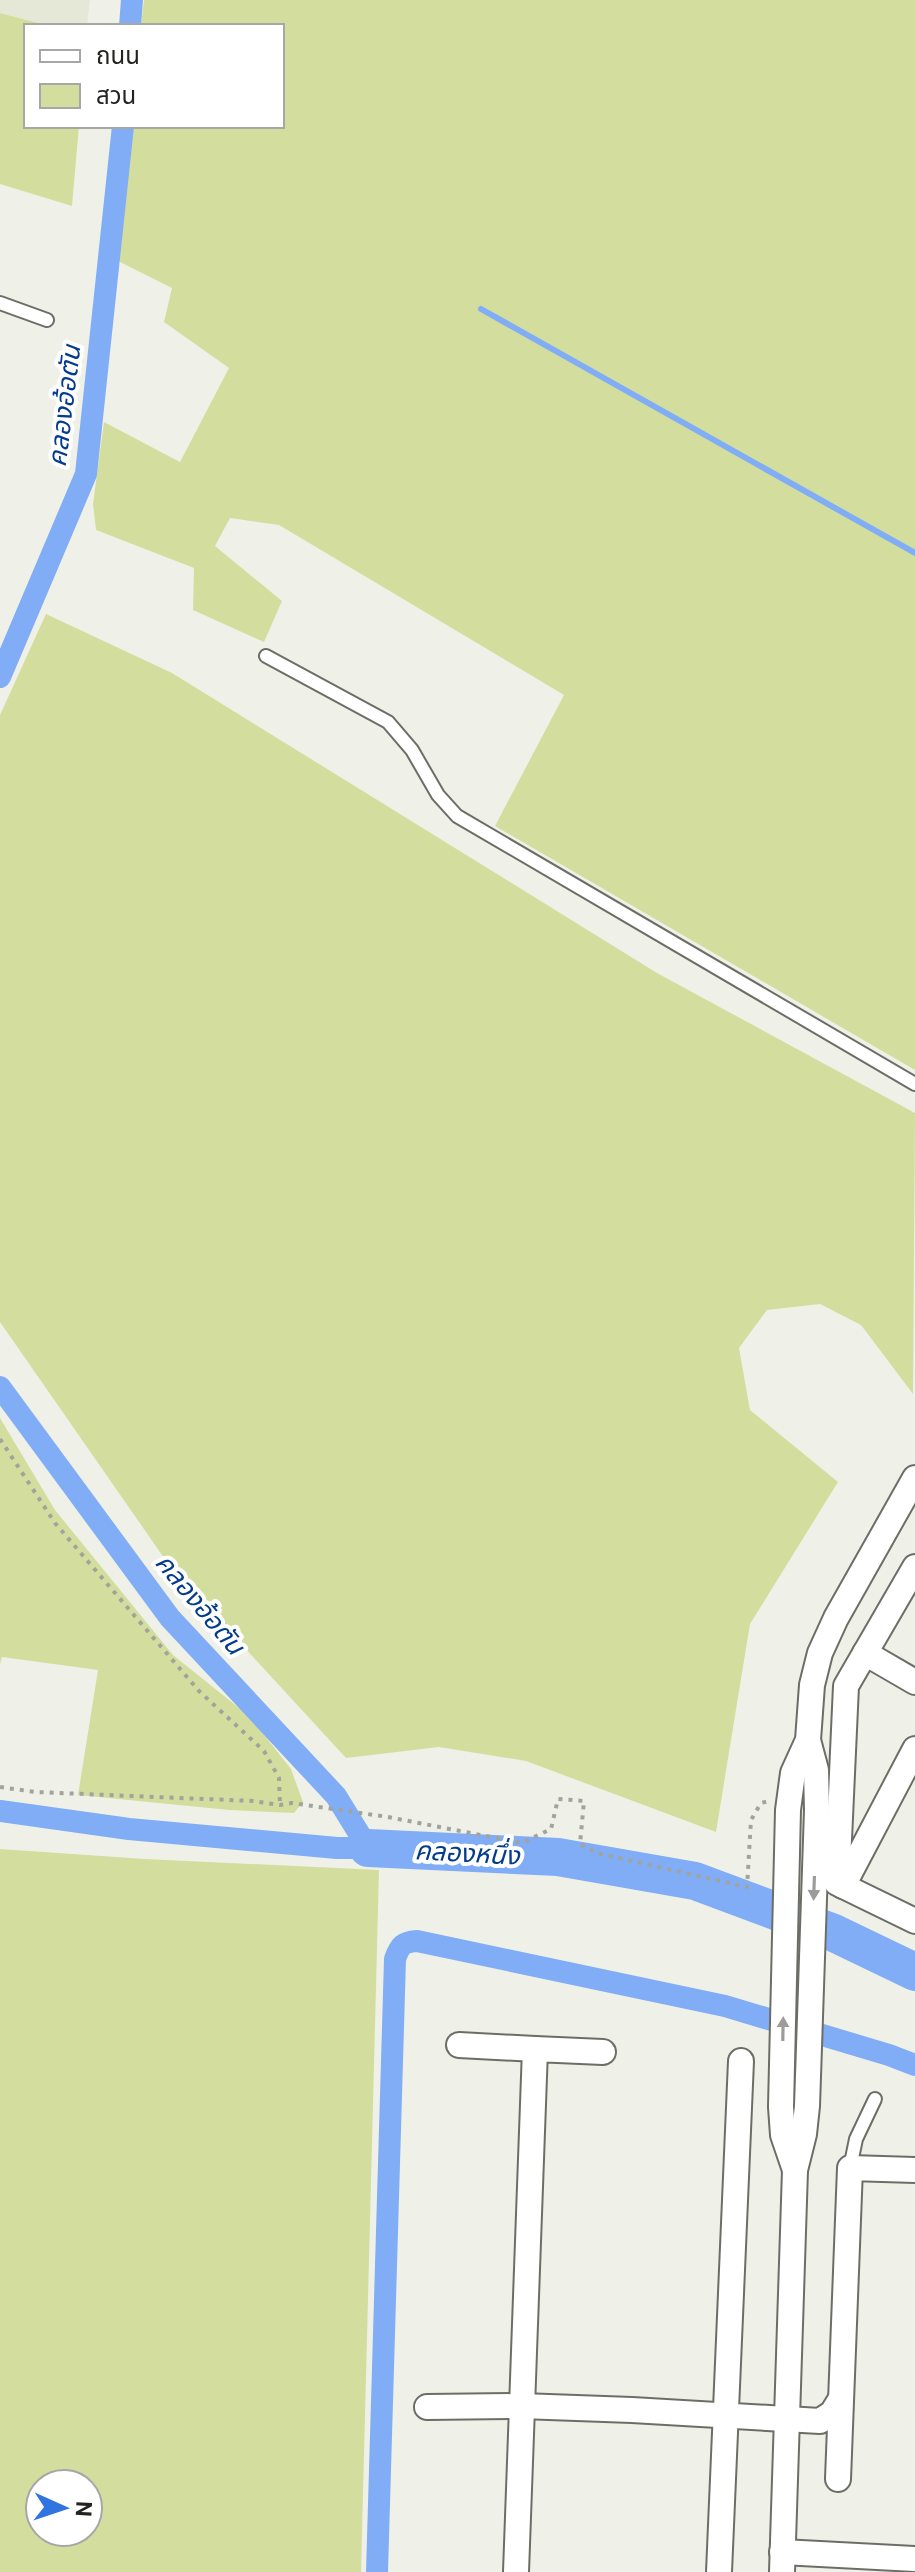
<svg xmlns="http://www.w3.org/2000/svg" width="915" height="2572" font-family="Roboto,'Noto Sans Thai',sans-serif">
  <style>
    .built { fill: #e5e8d7 }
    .green { fill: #d3de9e; fill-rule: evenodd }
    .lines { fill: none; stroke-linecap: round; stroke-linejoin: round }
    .stream { stroke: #80adf5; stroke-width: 6 }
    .canal { stroke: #80adf5; stroke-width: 22 }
    .river { stroke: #80adf5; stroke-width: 38 }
    .service-casing { stroke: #6c6e66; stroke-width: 16 }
    .minor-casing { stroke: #6c6e66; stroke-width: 28 }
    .path { stroke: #a2a39c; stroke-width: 4; stroke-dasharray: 4 6; stroke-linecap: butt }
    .service { stroke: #fff; stroke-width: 12 }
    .minor { stroke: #fff; stroke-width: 24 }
    .oneway { fill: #9c9c9b }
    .labels { text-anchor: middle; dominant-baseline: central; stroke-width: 8; stroke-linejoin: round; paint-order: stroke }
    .water-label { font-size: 26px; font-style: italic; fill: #033b8d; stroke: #fff }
  </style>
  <rect width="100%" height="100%" fill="#eff1e8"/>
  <!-- built -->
  <path class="built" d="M0,0H90L87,26H50L0,13Z"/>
  <!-- green -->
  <g class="green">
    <path d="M144,0H915V1070L495,826L564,695L279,525L230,518L215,546L282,601L264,642L193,610L194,568L96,530L93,504L104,422L180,462L229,368L164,322L172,288L118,261L132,126H282V26H141Z"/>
    <path d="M0,13L50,26H26V126H79L72,206L0,184Z"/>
    <path d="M46,614L172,673L657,973L915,1113L913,1394L861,1325L820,1304L767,1310L739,1348L750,1410L838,1482L750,1624L716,1832L526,1761L439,1747L346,1758L171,1568L0,1322V715Z"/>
    <path d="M0,1418L55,1510L173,1655L249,1716L291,1769L303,1802L294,1813L229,1810L78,1795L98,1670L2,1657L0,1665Z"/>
    <path d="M0,1849L145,1859L379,1870L361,2572H0ZM40,2484H88V2532H40Z"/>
  </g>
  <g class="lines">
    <!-- stream -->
    <path class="stream" d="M481,309L915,553"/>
    <!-- canal -->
    <g class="canal">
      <path d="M130,26L132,0"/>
      <path d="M0,677L86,474L123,126"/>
      <path d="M0,1387L170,1618L336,1796L368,1848"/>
      <path d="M0,1811L129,1829L337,1848H368"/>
      <path d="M377,2572L395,1959C400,1945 403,1942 417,1941L725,2006L889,2055L915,2065"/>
    </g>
    <!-- river -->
    <path class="river" d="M368,1848L558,1857L695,1881L834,1933L915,1972"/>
    <!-- service casing -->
    <g class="service-casing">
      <g id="service">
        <path d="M0,303L47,320"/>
        <path d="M266,656L388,722L412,750L438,795L457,816L915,1084"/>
        <path d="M850,2168L856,2139L875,2099"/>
      </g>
    </g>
    <!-- minor casing -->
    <g class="minor-casing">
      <g id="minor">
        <path d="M915,1567L846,1686L837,1883L915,1921"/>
        <path d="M865,1653L915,1682"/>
        <path d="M843,1886L915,1749"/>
        <path d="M459,2045L535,2049"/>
        <path d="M795,2170L783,2135L781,2107L788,1810L793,1773L808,1740L812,1685L820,1653L836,1618L915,1478"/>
        <path d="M427,2407L521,2406L632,2410L820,2421L832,2413L840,2400"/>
        <path d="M838,2479L850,2168L915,2170"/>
        <path d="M782,2552L915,2559"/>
        <path d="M516,2572L535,2049L603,2052"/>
        <path d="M719,2572L741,2061"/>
        <path d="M782,2572L795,2170L804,2134L807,2106L817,1810L816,1770L808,1740"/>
      </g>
    </g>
    <!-- path -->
    <g class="path">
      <path d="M0,1439L55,1523L199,1691L264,1751L279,1778L280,1805"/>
      <path d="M0,1787L35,1792L253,1801L280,1805L292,1803L388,1817L522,1843L551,1829L558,1799L584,1801L580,1844L597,1853L747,1887L751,1820L761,1803L769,1801"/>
    </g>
    <!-- service -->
    <use href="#service" class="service"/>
    <!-- minor -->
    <use href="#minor" class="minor"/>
  </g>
  <!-- one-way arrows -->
  <defs><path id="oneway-solid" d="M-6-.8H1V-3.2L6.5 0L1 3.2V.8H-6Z" transform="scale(2)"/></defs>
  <g class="oneway">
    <use href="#oneway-solid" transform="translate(814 1888) rotate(92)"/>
    <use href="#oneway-solid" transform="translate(783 2029) rotate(-89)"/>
  </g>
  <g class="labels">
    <!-- water labels -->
    <g class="water-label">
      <text transform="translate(64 406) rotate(-83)">คลองอ้อตัน</text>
      <text transform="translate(200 1604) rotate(50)">คลองอ้อตัน</text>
      <text transform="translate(467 1853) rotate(3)">คลองหนึ่ง</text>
    </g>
  </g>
  <!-- legend -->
  <rect x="24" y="24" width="260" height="104" fill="#ffffff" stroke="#a7a7a6" stroke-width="2"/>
  <rect x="40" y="50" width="40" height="12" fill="#ffffff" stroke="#a7a7a6" stroke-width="2"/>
  <text x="96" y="64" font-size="24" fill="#232420">ถนน</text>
  <rect x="40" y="84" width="40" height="24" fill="#d3de9e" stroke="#a7a7a6" stroke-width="2"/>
  <text x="96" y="104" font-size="24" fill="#232420">สวน</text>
  <!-- north arrow -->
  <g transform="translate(64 2508) rotate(93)"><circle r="38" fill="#ffffff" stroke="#a7a7a6" stroke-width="2"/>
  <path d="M0-6L14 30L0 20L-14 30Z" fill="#2f74e1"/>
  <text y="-12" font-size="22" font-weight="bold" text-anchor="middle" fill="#232420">N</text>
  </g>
</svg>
